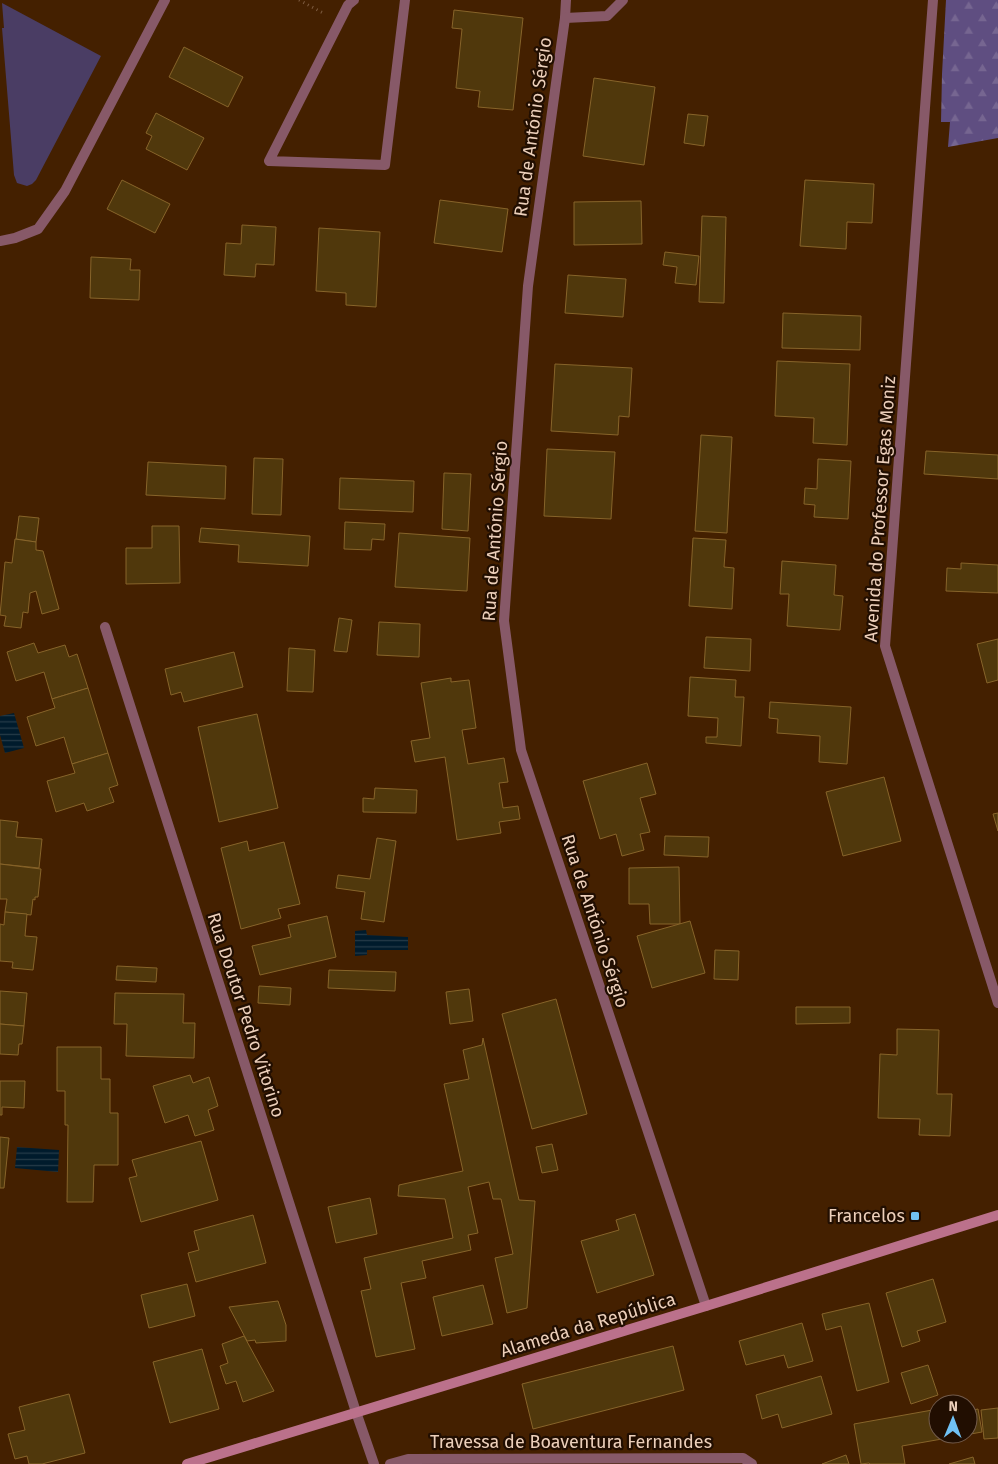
<svg xmlns="http://www.w3.org/2000/svg" width="998" height="1464" font-family="'Fira Sans',sans-serif">
  <style>
    .grass { fill: #4a3d64 }
    .forest { fill: url(#forest-firs) }
    .water { fill: url(#water-rules) }
    .building { fill: #50380c; stroke: #87642a }
    .lines { fill: none; stroke-linecap: round; stroke-linejoin: round }
    .path { stroke: #7d5b3f; stroke-width: 3; stroke-dasharray: 1 4; stroke-linecap: butt }
    .street { stroke: #875968; stroke-width: 10 }
    .secondary { stroke: #bb718b; stroke-width: 10 }
    .poi-dot { fill: #70c1f4; stroke: #210e01; stroke-width: 2 }
    .labels { text-anchor: middle; dominant-baseline: central; stroke-width: 4.5; stroke-linejoin: round; paint-order: stroke }
    .street-label { font-size: 18px; fill: #eccfba; stroke: #210e01 }
    .poi-label { font-size: 18px; fill: #eccfba; stroke: #210e01; text-anchor: end }
  </style>
  <defs>
    <pattern id="forest-firs" width="22" height="20" patternUnits="userSpaceOnUse" patternTransform="scale(1.25)"><rect width="22" height="20" fill="#5f4e81"/><path d="M5 1l3.5 6h-7zM16 11l3.5 6h-7z" fill="#766691"/></pattern>
    <pattern id="water-rules" width="6" height="5" patternUnits="userSpaceOnUse" patternTransform="scale(1.25)"><rect width="6" height="5" fill="#001b2c"/><path d="M0 2.5h6" fill="none" stroke="#253b48"/></pattern>
  </defs>
  <rect width="100%" height="100%" fill="#442000"/>
  <!-- grass -->
  <path class="grass" d="M2,3L101,56L36,180L32,184L27,186L17,183L14,175L2,28H4Z"/>
  <!-- forest -->
  <path class="forest" d="M946,0H998V138L948,147L950,122H941L942,74Z"/>
  <!-- water -->
  <g class="water">
    <path d="M14,713L24,748L5,753L0,735V716Z"/>
    <path d="M366,930L367,935L408,937V950H367V955L355,956V931Z"/>
    <path d="M17,1147L59,1150L58,1172L15,1168Z"/>
  </g>
  <!-- building -->
  <g class="building">
    <path d="M454,10L523,18L513,110L478,107L480,91L456,88L462,29L452,28Z"/>
    <path d="M184,47L243,77L228,107L169,77Z"/>
    <path d="M594,78L655,87L644,165L583,156Z"/>
    <path d="M156,113L204,138L187,170L146,149L152,136L146,133Z"/>
    <path d="M688,114L708,116L704,146L684,143Z"/>
    <path d="M122,180L170,204L155,233L107,209Z"/>
    <path d="M805,180L874,184L872,223L847,222L846,249L800,246Z"/>
    <path d="M440,200L508,209L502,252L434,243Z"/>
    <path d="M641,201L642,244L574,245V202Z"/>
    <path d="M702,216L726,217L724,303L699,302Z"/>
    <path d="M242,225L276,227L274,265L256,264L255,277L224,275L226,243L241,244Z"/>
    <path d="M319,228L380,232L376,307L346,305V293L316,291Z"/>
    <path d="M665,252L699,256L696,285L675,283L677,267L663,265Z"/>
    <path d="M91,257L131,259L130,270H140L139,300L90,298Z"/>
    <path d="M568,275L626,279L623,317L565,313Z"/>
    <path d="M783,313L861,316L860,350L782,348Z"/>
    <path d="M777,361L850,364L847,445L813,443L814,418L775,416Z"/>
    <path d="M555,364L632,368L629,417L619,416L618,435L551,431Z"/>
    <path d="M701,435L732,437L727,533L695,531Z"/>
    <path d="M547,449L615,452L611,519L544,516Z"/>
    <path d="M926,451L998,455V479L924,474Z"/>
    <path d="M254,458L283,459L281,515L252,514Z"/>
    <path d="M818,459L851,461L848,519L814,517L815,505L804,504L805,488L817,489Z"/>
    <path d="M148,462L226,466L225,499L146,495Z"/>
    <path d="M444,473L471,474L468,531L442,529Z"/>
    <path d="M340,478L414,481L413,512L339,509Z"/>
    <path d="M19,516L39,518L36,542L16,539Z"/>
    <path d="M345,522L385,524L384,540L372,539L371,550L344,549Z"/>
    <path d="M152,526H179L180,583L126,584V548H152Z"/>
    <path d="M201,528L310,536L308,566L238,562L239,545L199,542Z"/>
    <path d="M399,533L470,538L467,591L395,587Z"/>
    <path d="M693,538L726,540L724,567L734,568L732,609L689,606Z"/>
    <path d="M15,539L36,542V550L43,551L59,609L42,614L36,591L30,593L28,613L23,612L21,628L4,626L6,616L0,615L5,562L12,563Z"/>
    <path d="M782,561L836,565L834,595L843,596L840,630L787,626L789,594H780Z"/>
    <path d="M961,563L998,565V593L946,591L947,568L961,569Z"/>
    <path d="M339,618L352,620L347,652L334,651Z"/>
    <path d="M379,622L420,624L419,657L377,655Z"/>
    <path d="M706,637L751,639L750,671L704,668Z"/>
    <path d="M998,639V680L987,683L977,644Z"/>
    <path d="M34,643L38,653L65,645L69,657L77,654L88,688L52,699L44,672L16,681L7,652Z"/>
    <path d="M289,648L315,650L313,692L287,691Z"/>
    <path d="M234,652L243,687L184,702L181,692L171,695L165,669Z"/>
    <path d="M690,677L736,680L735,697H744L741,746L706,743V737H717L718,718L688,716Z"/>
    <path d="M451,678V682L469,680L476,728L462,730L468,764L504,758L508,782L499,783L503,808L518,806L520,819L499,822L501,833L457,840L445,757L415,762L411,741L430,738L421,683Z"/>
    <path d="M88,688L108,753L72,764L64,737L36,746L27,717L55,708L52,699Z"/>
    <path d="M770,702L851,707L847,764L819,762L820,736L777,733L778,719L769,718Z"/>
    <path d="M257,714L278,808L219,822L198,727Z"/>
    <path d="M108,753L118,785L109,788L114,802L87,811L84,803L56,812L47,781L75,773L72,764Z"/>
    <path d="M647,763L656,794L640,798L650,832L640,834L644,850L622,856L616,834L600,839L583,781Z"/>
    <path d="M884,777L901,841L843,856L826,792Z"/>
    <path d="M375,788L417,790L416,813L363,812V798L374,799Z"/>
    <path d="M998,813V831L993,814Z"/>
    <path d="M0,820L18,822L16,837L42,839L39,868L0,864Z"/>
    <path d="M665,836L709,837L708,857L664,855Z"/>
    <path d="M377,838L396,841L384,922L361,919L365,892L336,888L338,875L370,879Z"/>
    <path d="M247,841L249,851L284,842L300,904L278,909L281,918L241,929L221,848Z"/>
    <path d="M0,864L41,869L38,897H35V900L33,899L31,915L5,912L7,899H0Z"/>
    <path d="M679,867L680,924H650L649,904H629V868Z"/>
    <path d="M5,912L27,914L25,936L37,937L33,970L12,968L13,962L0,961V924L4,925Z"/>
    <path d="M327,916L336,957L260,975L252,946L291,937L288,925Z"/>
    <path d="M690,921L705,973L652,988L637,936Z"/>
    <path d="M715,950L739,951L738,980L714,979Z"/>
    <path d="M117,966L157,968L156,982L116,980Z"/>
    <path d="M329,970L396,972L395,991L328,988Z"/>
    <path d="M259,986L291,988L290,1005L258,1003Z"/>
    <path d="M469,989L473,1021L450,1024L446,992Z"/>
    <path d="M0,991L27,993L24,1026L0,1024Z"/>
    <path d="M115,993L184,994L183,1023H195L194,1058L126,1056L127,1024H114Z"/>
    <path d="M556,999L587,1114L532,1129L502,1014Z"/>
    <path d="M796,1007H850V1023L796,1024Z"/>
    <path d="M0,1024L24,1026L22,1044H19L18,1055L0,1054Z"/>
    <path d="M897,1029L939,1030L937,1094H952L950,1136L919,1135L920,1119L878,1118L880,1054L897,1055Z"/>
    <path d="M483,1038L519,1200L535,1201L527,1308L507,1313L495,1258L513,1254L501,1199H493L489,1182L468,1187L478,1233L468,1235L471,1250L422,1261L426,1278L401,1283L415,1349L376,1357L361,1291L371,1289L364,1258L453,1238L445,1199L398,1196L399,1185L463,1171L444,1084L469,1079L463,1050L482,1045Z"/>
    <path d="M57,1047H101V1079H110V1113H118V1165H94L93,1202H67L68,1125H65V1091H57Z"/>
    <path d="M190,1075L193,1083L209,1077L218,1106L208,1110L214,1130L195,1136L188,1115L165,1123L153,1086Z"/>
    <path d="M0,1081H25L24,1108L2,1107V1115H0Z"/>
    <path d="M0,1137L9,1138L4,1188H0Z"/>
    <path d="M201,1141L218,1200L141,1222L129,1178L137,1176L132,1160Z"/>
    <path d="M552,1144L558,1170L542,1173L536,1147Z"/>
    <path d="M370,1198L377,1234L336,1243L328,1207Z"/>
    <path d="M635,1214L654,1275L597,1293L581,1241L619,1230L616,1220Z"/>
    <path d="M253,1215L266,1263L196,1282L188,1253L199,1250L194,1231Z"/>
    <path d="M933,1279L946,1322L917,1331L920,1341L902,1347L886,1293Z"/>
    <path d="M187,1284L195,1316L149,1328L141,1295Z"/>
    <path d="M483,1285L493,1324L442,1336L433,1297Z"/>
    <path d="M278,1301L286,1325V1341L256,1343L255,1340L247,1341L229,1307Z"/>
    <path d="M869,1303L889,1382L857,1391L841,1326L826,1330L822,1314Z"/>
    <path d="M802,1323L813,1361L788,1368L784,1355L746,1365L739,1341Z"/>
    <path d="M244,1336L274,1391L243,1402L236,1381L226,1384L220,1366L228,1363L222,1344Z"/>
    <path d="M673,1346L684,1390L533,1429L522,1384Z"/>
    <path d="M202,1349L219,1409L170,1423L153,1362Z"/>
    <path d="M928,1365L938,1395L911,1404L901,1373Z"/>
    <path d="M821,1376L832,1414L782,1428L778,1414L762,1419L756,1395Z"/>
    <path d="M69,1394L85,1453L42,1464H29L27,1456L15,1459L8,1434L25,1430L19,1407Z"/>
    <path d="M998,1408V1438L984,1439L981,1410Z"/>
    <path d="M938,1409V1434H968V1411L978,1409L982,1432L902,1446L905,1464H870L869,1463L861,1464L854,1424Z"/>
    <path d="M846,1455L849,1464H822Z"/>
    <path d="M973,1457L975,1464H949Z"/>
  </g>
  <g class="lines">
    <!-- path -->
    <path class="path" d="M299,0L325,14"/>
    <!-- street -->
    <g class="street">
      <path d="M354,0L348,5L269,161L385,165L405,0"/>
      <path d="M566,0L565,18L528,286L504,621L521,750L706,1306"/>
      <path d="M933,0L885,646L998,1003"/>
      <path d="M565,18L607,16L623,0"/>
      <path d="M0,241L15,238L38,229L65,191L165,0"/>
      <path d="M105,627L356,1412L374,1464"/>
      <path d="M390,1464L408,1459L743,1458L752,1464"/>
    </g>
    <!-- secondary -->
    <path class="secondary" d="M187,1464L706,1306L998,1215"/>
  </g>
  <!-- markers -->
  <rect class="poi-dot" x="910" y="1211" width="10" height="10" rx="2.5"/>
  <g class="labels">
    <!-- street labels -->
    <g class="street-label">
      <text transform="translate(533 127) rotate(-82)">Rua de António Sérgio</text>
      <text transform="translate(880 509) rotate(-86)">Avenida do Professor Egas Moniz</text>
      <text transform="translate(495 531) rotate(-86)">Rua de António Sérgio</text>
      <text transform="translate(595 921) rotate(72)">Rua de António Sérgio</text>
      <text transform="translate(246 1015) rotate(72)">Rua Doutor Pedro Vitorino</text>
      <text transform="translate(588 1325) rotate(-17)">Alameda da República</text>
      <text x="571" y="1442">Travessa de Boaventura Fernandes</text>
    </g>
    <!-- poi labels -->
    <g class="poi-label">
      <text x="905" y="1216">Francelos</text>
    </g>
  </g>
  <!-- north arrow -->
  <g transform="translate(953 1419) rotate(1)"><circle r="24" fill="#210e01" stroke="#725b4b"/>
  <path d="M0-4L9 19L0 12L-9 19Z" fill="#70c1f4"/>
  <text y="-8" font-size="14" font-weight="bold" text-anchor="middle" fill="#eccfba">N</text>
  </g>
</svg>
